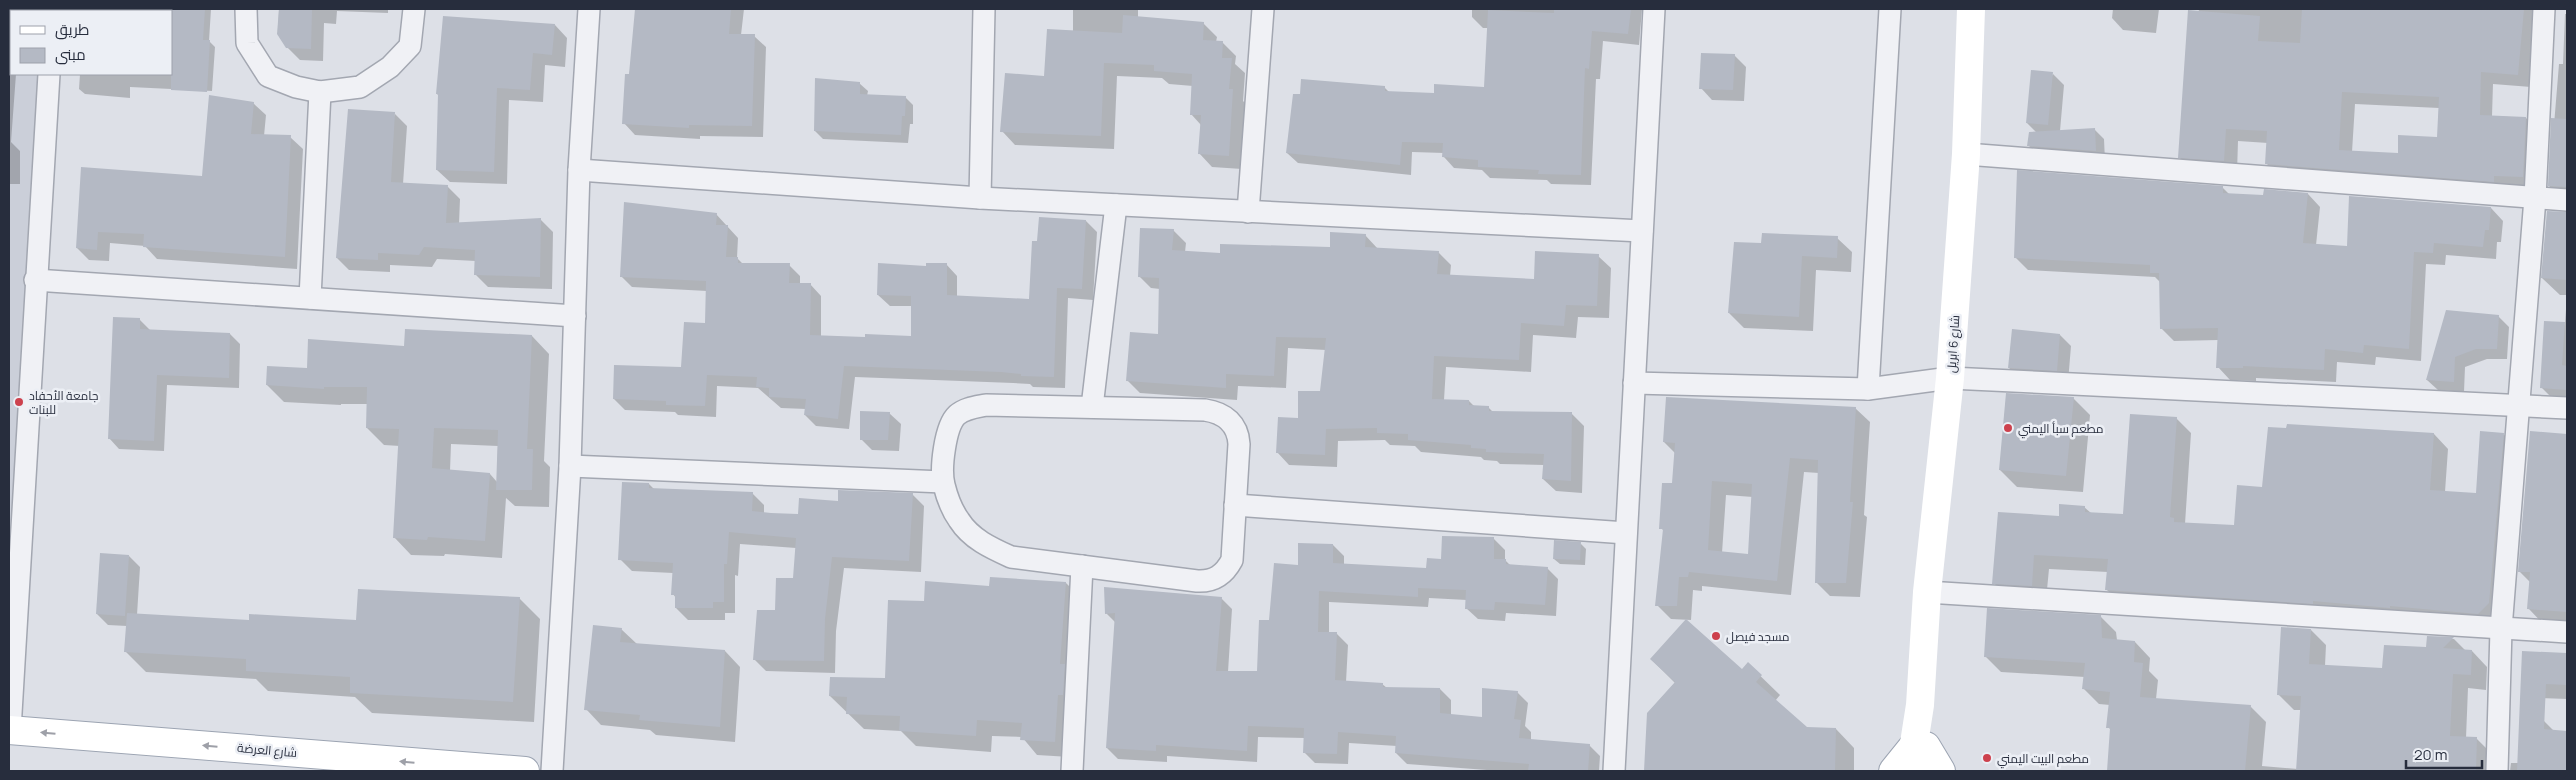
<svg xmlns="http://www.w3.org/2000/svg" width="2576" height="780" font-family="Manrope,Cairo,sans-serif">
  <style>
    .built { fill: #cbcfd9 }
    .shadow { fill: #0003; fill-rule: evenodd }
    .building { fill: #b4b9c4; fill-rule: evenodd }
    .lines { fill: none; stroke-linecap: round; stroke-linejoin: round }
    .street-casing { stroke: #a3a7b1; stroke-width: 24 }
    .primary-casing { stroke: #9ca4b2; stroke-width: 30 }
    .street { stroke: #f0f1f5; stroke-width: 21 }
    .secondary { stroke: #fff; stroke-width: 28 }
    .primary { stroke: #fff; stroke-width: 28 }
    .oneway { fill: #9ea0a8 }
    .poi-dot { fill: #cd414d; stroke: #eceff5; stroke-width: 2 }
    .labels { text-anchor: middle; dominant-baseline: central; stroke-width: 5; stroke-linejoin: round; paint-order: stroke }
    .street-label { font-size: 12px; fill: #272d3d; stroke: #eceff5 }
    .poi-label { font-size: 12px; fill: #272d3d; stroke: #eceff5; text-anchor: start }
  </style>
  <rect width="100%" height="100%" fill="#dde0e7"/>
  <!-- built -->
  <path class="built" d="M9,9H53V11H11V74H49L9,730Z"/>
  <!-- shadow -->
  <g class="shadow">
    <path d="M84,9H211L209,41L215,47L212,91L130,87V98L85,94L79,89L80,74H171V11H84Z"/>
    <path d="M279,9H388V13L337,11L336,24L324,23L323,61L300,60L287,47L278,34Z"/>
    <path d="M637,9H744L741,35L754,36L766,47L763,137L700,136V139L635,135L624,123Z"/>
    <path d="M1073,9H1138V18L1203,23L1217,37L1216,42H1222L1236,56L1235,64L1245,73L1243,101L1246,104L1242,169L1212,167L1199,153L1201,125L1191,114L1193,86L1169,84L1162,78L1117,76L1114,149L1015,145L1002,131L1045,78L1073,32Z"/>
    <path d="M1472,9H1642L1639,45L1603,41L1600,79H1596L1591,185L1551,184L1547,180L1490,178L1482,170L1454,168L1444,157V153L1412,152L1411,175L1298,163L1287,153L1385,88L1389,92L1435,94L1485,88L1488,28H1483L1472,17Z"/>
    <path d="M2113,9H2159L2156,33L2123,30L2112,18Z"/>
    <path d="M2199,9H2534L2531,87L2493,84L2492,116L2526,118L2539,131L2536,189L2279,177L2267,164L2268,143L2238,141L2237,173L2192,170L2179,157ZM2355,104L2439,108L2438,138L2399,154L2352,152Z"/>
    <path d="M2565,14H2567V203L2549,186L2559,64H2563Z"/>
    <path d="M555,25L567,38L565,67L545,65L543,102L509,100L507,184L450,182L437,170L439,96L437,94Z"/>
    <path d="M1734,55L1746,67L1744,101L1712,100L1701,88Z"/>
    <path d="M9,68L11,74H16L11,142L20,151V184H9Z"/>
    <path d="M2053,74L2064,85L2060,131L2094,129L2104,139L2105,161L2039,156L2029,146L2037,133L2027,123Z"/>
    <path d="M859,83L868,91L867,96L905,97L913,105V124H910L908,143L823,139L815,131Z"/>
    <path d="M253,103L266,115L264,136L290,137L303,149L297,269L157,259L145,246L110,243L109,261L89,260L77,248L82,168L203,177Z"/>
    <path d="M395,114L407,126L403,184L448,187L460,199L459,224L541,220L553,232L552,289L488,287L476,275V261L437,259L432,267L390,265V272L349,270L337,258Z"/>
    <path d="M2222,187L2230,195L2264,197L2308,194L2320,207L2316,245L2348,247L2491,208L2503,221L2501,242H2497L2496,259L2446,255L2445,265L2426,264L2421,361L2376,357L2375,365L2337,362L2336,382L2256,378V381L2230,380L2218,367L2219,340L2174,341L2161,328V283L2155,277L2028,270L2015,257Z"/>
    <path d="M2548,212L2567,213V405H2559L2541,387L2565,323L2567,295H2560L2542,278Z"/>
    <path d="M716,214L738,238L737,258L743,264L789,265L800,276V284H810L821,296V336L866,338L913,337L912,306H890L878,295L927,267L946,264L957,276V297L1030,301L1039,242L1086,221L1097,232L1093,300L1068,298L1065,388L1033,387L1030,384L1013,383L855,377L849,429L816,426L805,415L806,409L781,408L758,388L717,386L716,417L678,415L675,412L625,410L614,399L683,369L706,324L707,291L632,287L621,276Z"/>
    <path d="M1173,230L1186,243L1185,252L1221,254L1331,248L1365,235L1378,249L1438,252L1451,265L1450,276L1535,280L1598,256L1611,268L1609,318L1578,317L1576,338L1533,335L1531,372L1446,367L1444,400L1469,401L1474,406L1488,407L1494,413H1571L1584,426L1582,493L1556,491L1543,479L1544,465L1500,464L1497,461L1484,460L1481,457L1421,452L1415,446L1390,445L1385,440L1338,441L1337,467L1289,465L1277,452L1321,392L1326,350L1288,348L1286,388L1238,386L1237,400L1140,393L1127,380L1159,335L1160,289L1151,288L1139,276Z"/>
    <path d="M1837,238L1852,252L1851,272L1816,270L1813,331L1744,328L1729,313L1762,244Z"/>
    <path d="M2498,316L2509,327L2507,359H2487L2465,367L2464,392L2438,390L2427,380Z"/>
    <path d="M140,320L151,331L230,334L240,344L239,388L167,385L164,451L119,449L109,438Z"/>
    <path d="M2060,335L2071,346L2068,382L2021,379L2009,368Z"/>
    <path d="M532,336L549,354L544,461L550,467L549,507L515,506L506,498L502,558L445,554L444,556L411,555L394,537L400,446L384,445L367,428L368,404H341V405L284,402L267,385L308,369L405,347ZM451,444L498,446L497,482L490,474L450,471Z"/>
    <path d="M2073,398L2090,415L2083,492L2017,487L2000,470Z"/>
    <path d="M1855,408L1870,422L1864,515L1867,517L1860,597L1830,596L1816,582L1819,473L1804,472L1791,595L1702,586V591L1693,590L1691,620L1671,619L1657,605L1664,531L1661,528L1673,485L1675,453L1664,442ZM1726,495L1753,497L1750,556L1722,553Z"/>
    <path d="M889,413L901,424L899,451L872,450L861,439Z"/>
    <path d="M2176,418L2191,433L2185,524L2235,527L2263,488L2288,425L2434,434L2448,449L2445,492L2477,494L2503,434L2518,448L2503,618L2121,604L2106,589L2108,572L2049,569L2046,600L2008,598L1994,583L2060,518L2084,507L2091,513L2125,516Z"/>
    <path d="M2532,432L2567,435V627L2545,626L2529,609L2531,583L2519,571Z"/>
    <path d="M649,484L655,490L752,493L764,505V514L799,516L839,502L912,494L924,506L921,572L844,568L836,631L835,673L766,671L754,659L794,579L796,548L740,544L738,576L735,575V613H725V620H688L676,608V598L673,594V573L632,571L620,559Z"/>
    <path d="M1494,539L1505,550V560L1511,566L1547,568L1558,579L1556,616L1506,613L1505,621L1478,619L1466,608L1467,600L1429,598L1428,607L1329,602V633L1337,634L1348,645L1346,682L1382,684L1387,688L1440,689L1451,700V715L1483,718L1517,692L1528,703L1525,726L1531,732V740L1589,745L1600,756L1599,771H1500L1407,764L1396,753L1397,746L1349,743L1348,764L1315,763L1304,752L1305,738L1258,737L1257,762L1167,756V762L1118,759L1107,748L1116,623L1106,613L1221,598L1232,609L1228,672H1258L1270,622L1299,567L1333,545L1344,556V565L1427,570L1442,560Z"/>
    <path d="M1581,544L1586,549L1585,565L1560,564L1554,559Z"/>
    <path d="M129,556L140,567L137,615L250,621H357L519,598L540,619L534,722L372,713L355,697L268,691L256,679L146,672L126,652L127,626L108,625L97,614Z"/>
    <path d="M1066,583L1082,599L1070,757L1037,755L1022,737L992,736L991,752L916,746L901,731L864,729L830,696L886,679L925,603L991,587Z"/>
    <path d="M2101,617L2116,632L2117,640L2135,642L2150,658L2149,671L2158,680L2156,699L2250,706L2266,722L2262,766L2298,769L2301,710H2294L2278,694L2311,630L2326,645L2325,666L2383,670L2427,649L2428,637L2454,639L2466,651H2472L2487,667L2486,690L2468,688L2466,738L2477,739L2492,754L2494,771H2108L2112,731L2108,727L2110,705L2099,704L2084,689L2085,677L2001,672L1985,656Z"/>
    <path d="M621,629L637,644L725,651L740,667L735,742L656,735L650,730L601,725L586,709Z"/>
    <path d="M2523,653L2567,654V699L2537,698Z"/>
    <path d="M1651,659L1742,671L1748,664L1780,695L1775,701L1806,728L1836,729L1854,748V771H1645L1648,713L1675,683Z"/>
    <path d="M2544,721L2554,731L2567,732V771H2510L2511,763H2518Z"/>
  </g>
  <!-- building -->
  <g class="building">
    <path d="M171,9H205L203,40H210L207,92L171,90Z"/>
    <path d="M279,9H312L311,49L286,48L277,34Z"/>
    <path d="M635,9H731L729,34H755L752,126L689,125V128L622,124L625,74H629Z"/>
    <path d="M1554,9H1631L1628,34L1592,31L1589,69L1585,68L1581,175L1538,174L1539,170L1478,167V160L1442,157L1443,143L1402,142L1400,165L1286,153L1293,94H1300L1301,79L1385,86V91L1434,93V84L1484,87L1488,10L1554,13Z"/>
    <path d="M2302,9H2524L2518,75L2481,72L2480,115L2526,117L2523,177L2494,176V182L2265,164L2267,131L2226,129L2224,161L2178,158L2188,10L2260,16L2258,41L2300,43ZM2342,92L2439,97L2437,137L2398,135V153L2339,150Z"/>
    <path d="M1123,15L1204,22L1203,40L1223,41L1222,58H1232L1229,89H1233L1229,156L1198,154L1201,115H1190L1192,74L1154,71V65L1104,63L1101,136L1000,132L1005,73L1044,76L1047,29L1122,33Z"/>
    <path d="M443,16L555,24L552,55L533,53L530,90L497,88L494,172L436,170L438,94H436Z"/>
    <path d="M1701,53L1735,54L1733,90L1699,89Z"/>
    <path d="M2031,70L2053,72L2048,125L2026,123Z"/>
    <path d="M815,78L860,82V94L906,96L905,116H902L901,135L814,131Z"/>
    <path d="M209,95L254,102L251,134L291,135L285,257L143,247L144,234L98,232L97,250L76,248L81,167L202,176Z"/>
    <path d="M348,109L395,112L391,182L448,185L446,223L541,218L540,277L474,275L475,250L424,247L419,255L378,253V260L336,258Z"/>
    <path d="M2551,118L2567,119V187L2548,186Z"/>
    <path d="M2095,128L2096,151L2027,146L2029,132Z"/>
    <path d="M2017,170L2223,186V193L2263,195L2264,189L2308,193L2303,243L2347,246L2349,196L2491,207L2489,230H2485L2483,247L2434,243L2433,253L2414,252L2409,349L2364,345L2363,353L2325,349L2324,370L2243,366V368H2216L2218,328L2160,329L2159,273H2150V265L2014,258Z"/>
    <path d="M624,202L717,213L716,225H728L726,257H738V263H790L789,283H811L810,335L865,337V334L911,336V296L877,295L878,263L926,266V263H947V295L1029,299L1032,241H1037L1039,217L1086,220L1082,289L1057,288L1054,377L1021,376V374L1001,372L844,366L838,419L804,415L806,399L769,397V388L756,387L757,377L707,375L705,406L666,405V401L613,399L614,365L681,367L684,322L705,323L706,281L620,277Z"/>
    <path d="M2547,211L2567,212V280L2541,278Z"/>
    <path d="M1140,228L1174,229L1172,250L1220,253V244L1330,247V232L1366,234L1365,247L1439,251L1437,274L1534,279L1535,251L1599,254L1597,306L1566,305L1564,326L1521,323L1519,360L1434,356L1432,399L1469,400V405L1489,406V411L1572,412L1571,481L1542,479L1544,454L1486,452V449L1471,448V445L1408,440V434L1377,433V428L1326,429L1325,455L1276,453L1278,417L1298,418V391H1320L1326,338L1276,337L1274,376L1226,374V388L1126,381L1130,332L1158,334L1159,278L1138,277Z"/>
    <path d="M1762,233L1838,236L1837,258L1802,256L1799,317L1728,313L1734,242L1761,243Z"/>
    <path d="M2446,310L2499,315L2497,349H2476L2455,357L2454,382L2426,380Z"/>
    <path d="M113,317L140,318V329L230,333L229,378L157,375L154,441L108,439Z"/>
    <path d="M2544,321L2565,322L2562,365L2567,366V390L2540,388Z"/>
    <path d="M405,329L532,335L527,449H533L532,490H496L498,430L434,428L432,468L490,473L485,541L428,537L427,540L393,538L399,429L366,428L367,387H324V389L266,385L267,366L307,368L308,339L404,346Z"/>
    <path d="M2012,329L2060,334L2057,371L2008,368Z"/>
    <path d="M2006,393L2074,397L2066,476L1999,470Z"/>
    <path d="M1666,397L1856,407L1850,502H1853L1846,583H1815L1818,460L1790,458L1777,581L1689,572L1688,577H1679L1677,606H1655L1663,529H1659L1662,483H1672L1675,443L1663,442ZM1712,481L1752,484L1748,554L1708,550Z"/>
    <path d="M860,411L890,412L888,440H860Z"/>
    <path d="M2130,414L2177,417L2170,517L2174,518V522L2234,525L2237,485L2262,487L2268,427L2286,428L2287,424L2434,433L2430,490L2476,493L2480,431L2504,433L2489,603L2478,614L2390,606V608L2313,601V604L2105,590L2108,559L2034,555L2032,586L1992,584L1998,512L2059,516V504L2085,506V512L2123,514Z"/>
    <path d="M2530,431L2567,434V612L2527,609L2530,572H2518Z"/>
    <path d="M622,482L649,483V488L753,492L752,511L771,513L798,514L799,498L838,501V490L913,493L909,561L832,557L825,619L824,661L753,660L757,610H775L776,578H793L796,538L729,532L727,564H724V602H713V608H675V595H671L673,563L618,560Z"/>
    <path d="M1442,536L1494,537V559H1506V564L1548,567L1545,605L1495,602L1494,610L1465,609L1466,590L1418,588V597L1319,591L1318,632H1337L1335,680L1383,683V687L1440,688V713L1482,717V688L1518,691L1514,719L1521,720L1519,738L1590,744L1588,771H1528L1529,764L1395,753L1396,736L1338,732L1337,754L1303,753L1304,728L1248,726L1247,751L1156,745V751L1106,748L1115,613L1105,614L1104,587L1222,597L1216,671H1257L1259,620H1269L1274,563L1298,565V543L1333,544V563L1426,568L1427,558L1441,559Z"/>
    <path d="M1554,540L1581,542L1580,560L1553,559Z"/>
    <path d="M100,553L129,555L125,616L96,614Z"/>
    <path d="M990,577L1066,582L1060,664H1065L1063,695H1058L1055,742L1020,740L1022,723L977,720L976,736L899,731L900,716L846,714L847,697L829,696L830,677L885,678L888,600L924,601L925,581L989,586Z"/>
    <path d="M358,589L520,597L513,702L350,693V677L246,671V659L124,652L127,613L249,620V614L356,620Z"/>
    <path d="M1987,608L2101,615L2102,638L2135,641L2134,662L2143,663L2140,697L2251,705L2245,771H2107L2110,728H2106L2110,692L2082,689L2085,663L1984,657Z"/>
    <path d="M1686,619L1742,669L1748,662L1762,675L1756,682L1807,727L1836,728L1835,771H1644L1647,713L1675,682L1650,659Z"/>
    <path d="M593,625L622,628L620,642L725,650L720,727L639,720L640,715L584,710Z"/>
    <path d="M2281,627L2311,629L2309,664L2382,668L2384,645L2426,647L2427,636L2454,637L2443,648L2472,650L2471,675L2453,674L2450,736L2477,737L2476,771H2296L2301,696L2277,695Z"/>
    <path d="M2522,651L2567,653V685L2546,684L2544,729L2567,731V771H2517Z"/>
  </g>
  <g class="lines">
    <!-- street casing -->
    <g class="street-casing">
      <g id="street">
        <path d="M246,9L247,43L268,76L296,87L320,92L360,87L390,67L410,46L414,9"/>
        <path d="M53,11V9"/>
        <path d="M1966,154L2567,200"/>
        <path d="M579,170L980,198L1642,231"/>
        <path d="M980,198L984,9"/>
        <path d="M1248,212L1263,9"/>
        <path d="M35,280L575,316"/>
        <path d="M310,298L320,92"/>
        <path d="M1634,383L1868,389L1950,378L2567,408"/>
        <path d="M1868,389L1890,9"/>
        <path d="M986,405L1205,410C1225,413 1238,424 1239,444L1232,560C1224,575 1214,582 1197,581L1011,557C991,548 971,539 959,520C951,509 947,497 944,485C940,469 945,426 957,415C965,408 976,407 986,405Z"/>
        <path d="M1092,407L1116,205"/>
        <path d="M570,466L943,482"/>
        <path d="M1235,505L1626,533"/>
        <path d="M1927,592L2567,632"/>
        <path d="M10,730L49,74"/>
        <path d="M552,771L570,466L579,170L589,9"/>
        <path d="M1072,771L1082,566"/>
        <path d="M1614,771L1654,9"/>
        <path d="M2497,771L2501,629L2535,198L2544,9"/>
      </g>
    </g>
    <!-- primary casing -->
    <g class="primary-casing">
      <g id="primary">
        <path d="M9,730L525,771"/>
        <path d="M1926,746L1941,771"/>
        <path d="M1893,771L1914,745"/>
      </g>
    </g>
    <!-- street -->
    <use href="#street" class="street"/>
    <!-- secondary -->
    <path class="secondary" d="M1910,769L1920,705L1927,592L1950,378L1966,154L1971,9"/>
    <!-- primary -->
    <use href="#primary" class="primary"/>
  </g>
  <!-- one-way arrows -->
  <defs><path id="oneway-solid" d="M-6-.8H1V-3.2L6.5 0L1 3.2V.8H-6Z" transform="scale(1.25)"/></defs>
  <g class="oneway">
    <use href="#oneway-solid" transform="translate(48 733) rotate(-175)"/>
    <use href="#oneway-solid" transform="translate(210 746) rotate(-175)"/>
    <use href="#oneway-solid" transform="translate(407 762) rotate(-175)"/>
  </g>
  <!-- markers -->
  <g class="poi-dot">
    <circle cx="19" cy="402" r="5"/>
    <circle cx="2008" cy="428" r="5"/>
    <circle cx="1716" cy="636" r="5"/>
    <circle cx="1987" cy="758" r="5"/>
  </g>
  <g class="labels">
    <!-- street labels -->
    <g class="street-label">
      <text transform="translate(1953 344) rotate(-86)">شارع 6 ابريل</text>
      <text transform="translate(267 750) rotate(5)">شارع العرضة</text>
    </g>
    <!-- poi labels -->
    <g class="poi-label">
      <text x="29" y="395">جامعة الأحفاد<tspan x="29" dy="14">للبنات</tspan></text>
      <text x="2018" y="428">مطعم سبأ اليمني</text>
      <text x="1726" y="636">مسجد فيصل</text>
      <text x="1997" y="758">مطعم البيت اليمني</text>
    </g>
  </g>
  <!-- border -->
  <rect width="2576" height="780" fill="none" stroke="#272d3d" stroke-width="20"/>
  <!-- legend -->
  <rect x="10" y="10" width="162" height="65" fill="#eceff5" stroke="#9da1ab"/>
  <rect x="20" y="26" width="25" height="8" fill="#ffffff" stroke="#9da1ab"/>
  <text x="55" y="35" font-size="15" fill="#272d3d">طريق</text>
  <rect x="20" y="48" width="25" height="15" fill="#b4b9c4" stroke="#9da1ab"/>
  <text x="55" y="60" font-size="15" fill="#272d3d">مبنى</text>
  <!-- scale -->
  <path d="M2406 760v8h76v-8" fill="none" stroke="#272d3d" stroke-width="2.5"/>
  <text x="2414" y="760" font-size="15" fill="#272d3d" stroke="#eceff5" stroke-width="4" paint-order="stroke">20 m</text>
</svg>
